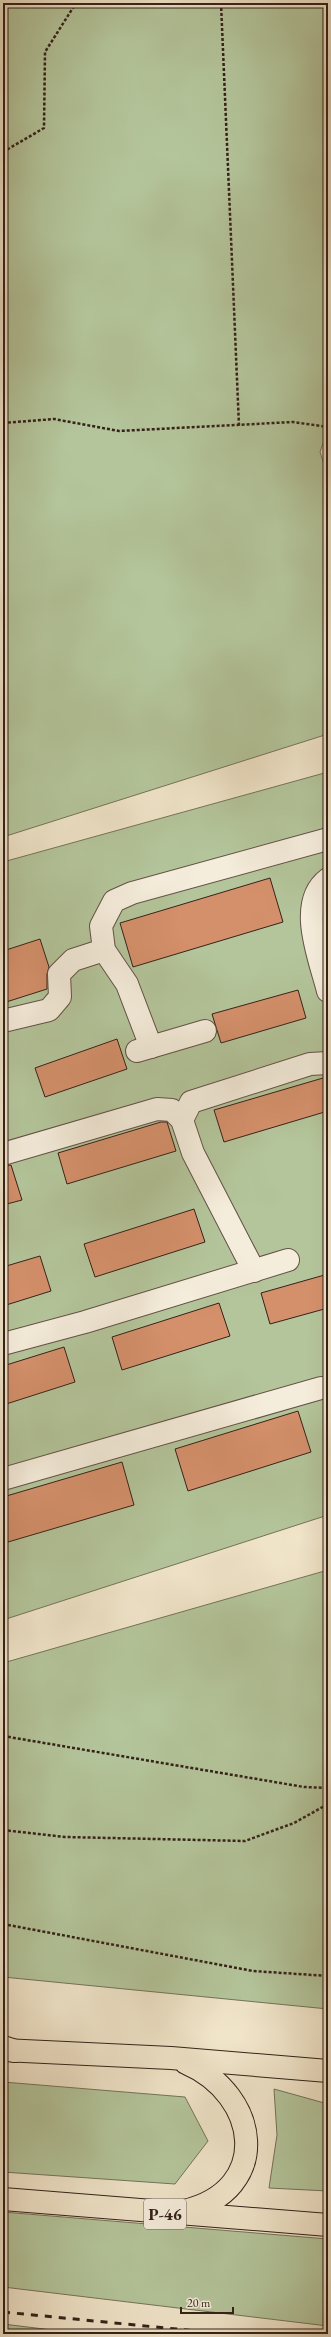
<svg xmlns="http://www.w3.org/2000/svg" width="331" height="2337" font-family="'EB Garamond',serif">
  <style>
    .green { fill: #b4c59b; stroke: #74735a }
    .building { fill: #d4906b; stroke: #34211a }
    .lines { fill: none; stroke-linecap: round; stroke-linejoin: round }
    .minor-casing { stroke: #635246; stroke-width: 24 }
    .major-casing { stroke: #34211a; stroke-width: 24 }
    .highway-casing { stroke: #34211a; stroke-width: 24 }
    .path { stroke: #34211a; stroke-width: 2.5; stroke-dasharray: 3 2; stroke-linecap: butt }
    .minor { stroke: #f5eddc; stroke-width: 22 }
    .major { stroke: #f0e4c9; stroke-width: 22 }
    .highway { stroke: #f0e4c9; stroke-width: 22 }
    .rail { stroke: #34211a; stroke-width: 3; stroke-dasharray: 7 7; stroke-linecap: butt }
    .labels { text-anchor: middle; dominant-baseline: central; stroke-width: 3.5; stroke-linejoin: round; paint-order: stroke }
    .shield { fill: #f5eddc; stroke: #6e5e54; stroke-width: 1 }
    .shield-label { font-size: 17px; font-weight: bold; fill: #34211a }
  </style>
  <rect width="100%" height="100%" fill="#f0e4c9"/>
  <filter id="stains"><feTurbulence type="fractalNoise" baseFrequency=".005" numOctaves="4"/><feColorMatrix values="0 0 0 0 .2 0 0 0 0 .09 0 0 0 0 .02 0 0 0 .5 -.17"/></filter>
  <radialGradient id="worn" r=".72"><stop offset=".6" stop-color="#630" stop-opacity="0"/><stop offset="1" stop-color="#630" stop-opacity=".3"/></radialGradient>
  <!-- green -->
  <g class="green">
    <path d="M3,3H328V429L320,452L328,477V734L3,837Z"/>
    <path d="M328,772V1515L3,1620V862Z"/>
    <path d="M328,1570V2009L3,1977V1663Z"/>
    <path d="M3,2082L185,2097L208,2141L175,2184L3,2172Z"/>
    <path d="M274,2089L328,2104V2191L269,2188L277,2135Z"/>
    <path d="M3,2212L328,2239V2326L3,2287Z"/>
    <path d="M3,2324L85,2334H3Z"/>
  </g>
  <!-- building -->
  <g class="building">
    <path d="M270,878L283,922L133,967L120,923Z"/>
    <path d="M40,939L49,967L47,974V989L3,1003V951Z"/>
    <path d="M298,990L306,1018L221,1043L212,1014Z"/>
    <path d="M117,1039L127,1069L45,1097L35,1068Z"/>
    <path d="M323,1078L328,1095V1111L224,1142L214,1110Z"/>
    <path d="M161,1122H167L176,1151L67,1184L58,1153Z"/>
    <path d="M11,1165L22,1200L3,1205V1166Z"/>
    <path d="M194,1209L205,1242L95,1277L84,1244Z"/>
    <path d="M40,1256L51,1291L3,1306V1267Z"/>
    <path d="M328,1274V1308L270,1324L261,1293Z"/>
    <path d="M219,1303L230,1336L122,1370L112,1337Z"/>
    <path d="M64,1347L75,1382L3,1405V1366Z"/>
    <path d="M298,1411L311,1452L188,1491L175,1449Z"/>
    <path d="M122,1462L134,1505L8,1542L3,1525V1497Z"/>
  </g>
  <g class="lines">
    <!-- minor casing -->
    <g class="minor-casing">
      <g id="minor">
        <path d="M328,879C296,903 320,959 328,991"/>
        <path d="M3,1021L49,1010L60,997L59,974L73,960L104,950"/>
        <path d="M151,1047L127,984L104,950L101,926L114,901L132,893L328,839"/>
        <path d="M137,1051L205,1031"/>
        <path d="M182,1120L191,1102L310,1064L328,1063"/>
        <path d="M3,1154L157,1109L172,1110L182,1120L193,1153L254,1271"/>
        <path d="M3,1344L85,1322L288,1260"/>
        <path d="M3,1479L321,1388"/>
      </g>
    </g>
    <!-- major casing -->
    <g class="major-casing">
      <g id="major">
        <path d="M3,2050L171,2058L328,2071"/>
        <path d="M3,2199L328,2225"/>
        <path d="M184,2211C273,2190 260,2095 186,2063"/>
      </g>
    </g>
    <!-- highway casing -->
    <g class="highway-casing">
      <path id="highway" d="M3,2047L15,2051"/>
    </g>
    <!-- path -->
    <g class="path">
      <path d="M221,3L239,426"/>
      <path d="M3,152L44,128L45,52L76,3"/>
      <path d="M3,423L54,419L119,431L293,422L328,427"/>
      <path d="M3,1736L304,1787L328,1788"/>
      <path d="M3,1830L65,1837L245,1841L294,1823L328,1804"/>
      <path d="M3,1924L253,1971L328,1976"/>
    </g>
    <!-- minor -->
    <use href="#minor" class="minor"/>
    <!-- major -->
    <use href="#major" class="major"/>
    <!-- highway -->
    <use href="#highway" class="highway"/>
    <!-- rail -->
    <path class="rail" d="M3,2312L227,2334"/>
  </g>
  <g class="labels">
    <!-- shield labels -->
    <rect class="shield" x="144" y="2199" width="42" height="30" rx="3"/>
    <g class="shield-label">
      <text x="165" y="2214">Р-46</text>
    </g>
  </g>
  <!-- margin -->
  <rect width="331" height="2337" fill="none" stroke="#f0e4c9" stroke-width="16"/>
  <rect x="4" y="4" width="323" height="2329" fill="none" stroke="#34211a" stroke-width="2"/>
  <rect x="8" y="8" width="315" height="2321" fill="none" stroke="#34211a"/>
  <!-- scale -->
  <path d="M181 2307v6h52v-6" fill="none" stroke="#34211a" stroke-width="2"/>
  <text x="187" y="2307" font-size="12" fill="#34211a" stroke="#f5eddc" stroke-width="3" paint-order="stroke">20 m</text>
  <rect width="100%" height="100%" filter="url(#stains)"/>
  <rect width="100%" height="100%" fill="url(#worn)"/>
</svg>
